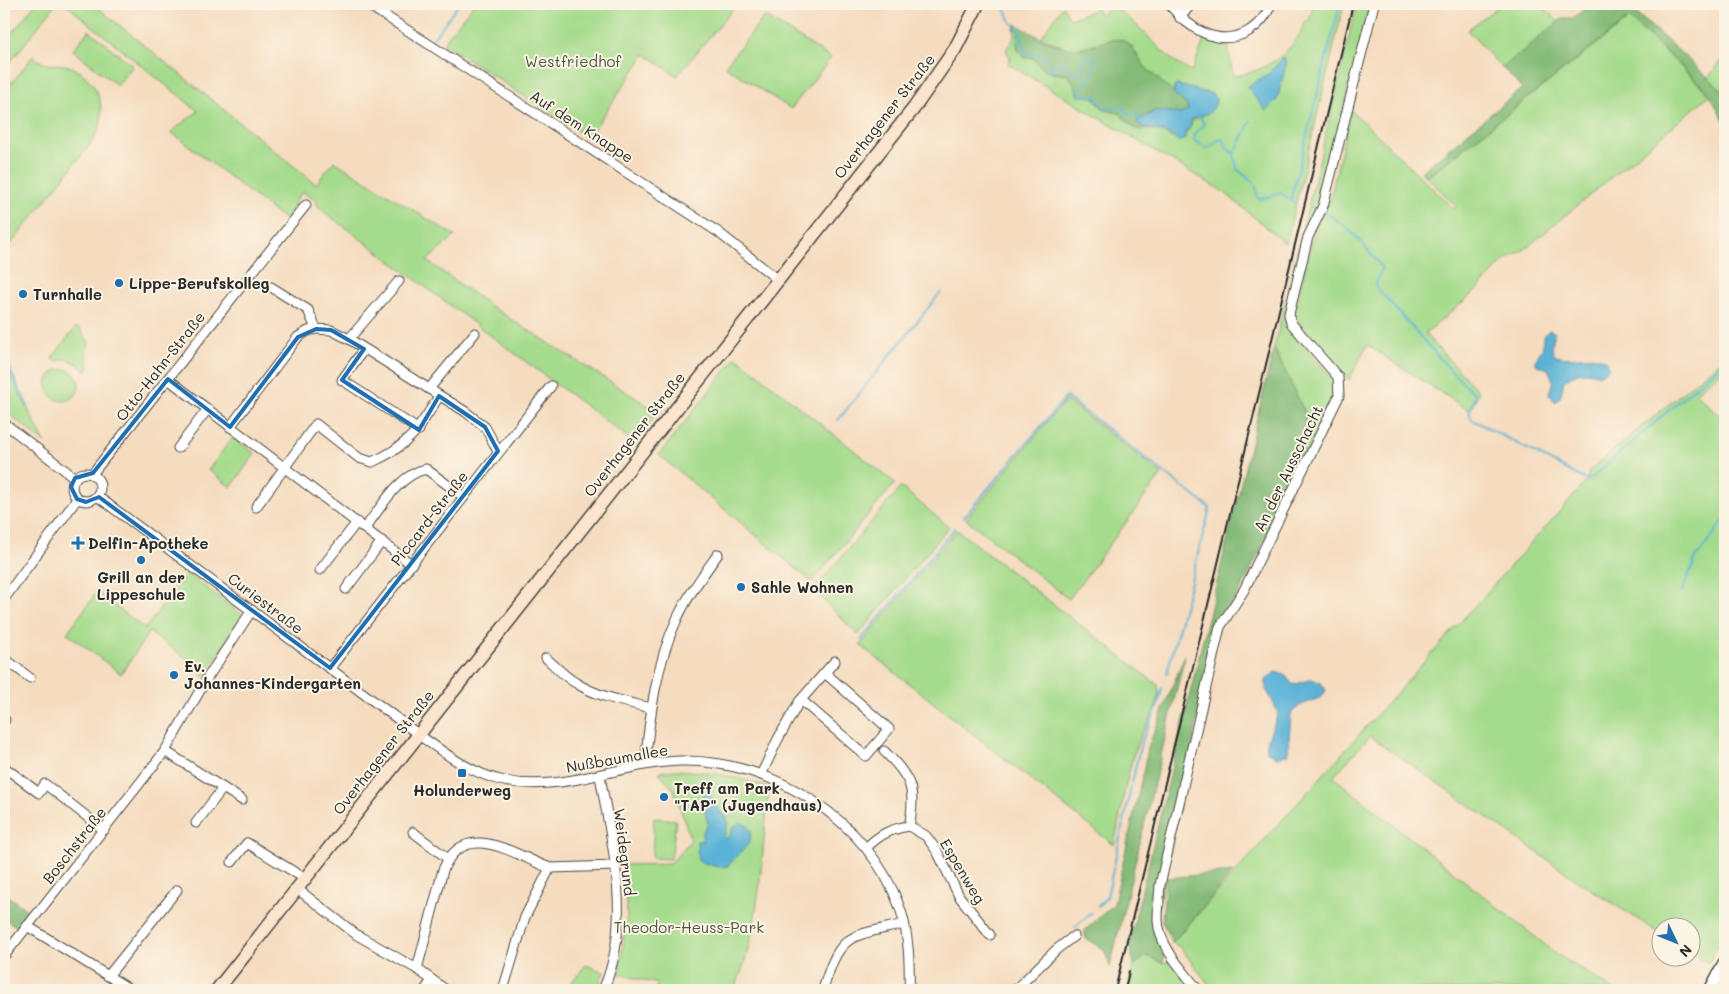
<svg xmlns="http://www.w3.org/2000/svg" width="1729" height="994" font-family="Mali,sans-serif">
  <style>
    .green { fill: #a5db8c; stroke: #68835c }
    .forest { fill: #84bb78; stroke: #587352 }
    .water { fill: #5ab3d7; stroke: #426f81 }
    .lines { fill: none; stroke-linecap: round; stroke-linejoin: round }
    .stream { stroke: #5ab3d7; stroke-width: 2 }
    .minor-casing { stroke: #494641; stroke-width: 11 }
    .tertiary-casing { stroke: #494641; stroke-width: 14 }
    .secondary-casing { stroke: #494641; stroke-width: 15 }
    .minor { stroke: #fff; stroke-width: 9 }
    .tertiary { stroke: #fff; stroke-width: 11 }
    .secondary { stroke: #fce5cf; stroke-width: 12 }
    .rail { stroke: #2b2b2b; stroke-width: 2 }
    .marked { fill: none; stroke: #1f6fb2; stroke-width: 4; stroke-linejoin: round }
    .poi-dot { fill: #1f6fb2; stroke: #fcf5e5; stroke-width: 2 }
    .labels { text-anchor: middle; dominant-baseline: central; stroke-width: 4; stroke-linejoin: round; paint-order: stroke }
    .park-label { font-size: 15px; fill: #4a5743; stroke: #fcf5e5 }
    .street-label { font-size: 15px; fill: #2b2b2b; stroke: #fcf5e5 }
    .poi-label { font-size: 15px; font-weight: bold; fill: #2b2b2b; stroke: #fcf5e5; text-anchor: start }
  </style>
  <rect width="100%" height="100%" fill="#fcf5e5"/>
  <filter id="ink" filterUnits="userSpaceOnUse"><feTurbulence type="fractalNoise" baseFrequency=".02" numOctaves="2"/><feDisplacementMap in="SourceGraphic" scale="10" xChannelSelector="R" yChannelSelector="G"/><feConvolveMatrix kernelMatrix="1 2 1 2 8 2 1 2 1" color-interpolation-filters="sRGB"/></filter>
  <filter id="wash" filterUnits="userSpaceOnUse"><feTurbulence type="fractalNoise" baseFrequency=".0096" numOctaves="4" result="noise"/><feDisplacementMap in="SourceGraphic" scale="20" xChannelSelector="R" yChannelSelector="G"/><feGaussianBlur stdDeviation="1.12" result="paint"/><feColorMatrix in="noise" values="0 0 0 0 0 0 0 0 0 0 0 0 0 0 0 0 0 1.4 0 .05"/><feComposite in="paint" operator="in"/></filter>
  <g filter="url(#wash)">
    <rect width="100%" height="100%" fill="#f5dcbf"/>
    <!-- green -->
    <g class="green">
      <path d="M35,4H56L4,70V43Z"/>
      <path d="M65,4H93L316,184L334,161L455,236L427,261L498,311L658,412L634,442L319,208L316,201L302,192L297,199L288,220L284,219L171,132L198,111Z"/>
      <path d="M474,4H737L677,76L645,54L588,138L443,43Z"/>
      <path d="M1314,4H1344L1286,244L1224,192L1008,64L1010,58L1006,50C1011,42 1016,39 1014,28L1018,31L1025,58H1033L1051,73L1067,75C1075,83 1080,96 1094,97L1099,105L1119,113L1131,126L1141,130H1157L1172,138L1185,135L1191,126L1192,120L1201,118L1195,90L1177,85L1174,87V94L1145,67L1131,46L1098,43L1071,50L1041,37L1063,6L1070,19L1097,9L1100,15L1108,10L1106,6L1108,5C1142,20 1157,56 1192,72L1205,38L1227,41L1233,76C1266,72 1295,52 1306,20L1309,21Z"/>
      <path d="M1357,4H1370L1319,205L1306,237L1285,325L1334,380L1331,399L1312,442L1304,411L1274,348Z"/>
      <path d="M1502,4H1541L1559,22L1502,68L1467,30Z"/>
      <path d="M765,16L831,58L791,109L725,66Z"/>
      <path d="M1630,18L1710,95L1525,249L1504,261L1476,291L1425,334L1479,392L1470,411L1367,345L1349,380L1293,316L1318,218L1329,203L1351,110L1454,209L1456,206L1427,177Z"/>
      <path d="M89,30L133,66L117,85L73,50Z"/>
      <path d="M33,56C50,70 50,61 68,66C92,73 106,101 100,125C99,130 94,137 92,142L11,244L4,238V93Z"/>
      <path d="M1725,57V97L1708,77Z"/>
      <path d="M76,327L80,329L89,343L86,352L89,368L86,372C80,365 67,354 57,362L52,358Z"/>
      <path d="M736,357L895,483L812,582L659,455Z"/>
      <path d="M1725,357V368L1695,393L1725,420V935L1708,963L1692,953V926H1662L1661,934L1581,883L1370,736L1333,777L1558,955L1614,990H1213L1180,947L1172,943L1587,481L1589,471Z"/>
      <path d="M4,362L45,443L4,410Z"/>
      <circle cx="63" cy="385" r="16"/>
      <path d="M1066,400L1162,474L1069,599L966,519Z"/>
      <path d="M233,437L255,454L231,487L208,470Z"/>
      <path d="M901,487L949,527L858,635L813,590Z"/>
      <path d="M957,530L1158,685C1162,706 1145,724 1138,742C1127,770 1121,814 1114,845L860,645Z"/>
      <path d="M187,573L242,615L204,677L196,665L149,632L121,674L67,633L97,592L145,629Z"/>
      <path d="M675,770C708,771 738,777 769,788C762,849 760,935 734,990H655L658,984L619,974L627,916L623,865L670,864L691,840L674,790L659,772Z"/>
      <path d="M654,818L676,820L671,859L652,858Z"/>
      <path d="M1147,955L1163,963L1172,962L1194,990H1127L1134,965Z"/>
      <path d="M586,965L604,972L597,990H565Z"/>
    </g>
    <!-- forest -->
    <g class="forest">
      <path d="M1591,4H1626L1721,89L1725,97V122L1710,95L1702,86L1629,18L1427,177L1421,172L1522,88L1502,68L1563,18H1573Z"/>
      <path d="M1016,24C1033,34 1062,52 1081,48C1095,46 1108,37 1123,40L1131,46L1145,67L1187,105L1188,110L1181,114L1156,110L1140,118L1141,126L1146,128L1136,129L1119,113L1104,110L1094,97L1079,96L1072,79L1067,75L1045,71L1033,58H1025C1015,51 1017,43 1018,31L1014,28Z"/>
      <path d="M1274,348L1304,411L1312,442L1242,588L1217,626L1155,924L1164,957L1163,963L1147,956L1134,965L1129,944Z"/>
      <path d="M1185,655L1110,967L1104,949L1086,939L1084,931L1114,904L1149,745Z"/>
      <path d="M1233,872L1172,943L1162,921L1166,878Z"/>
      <path d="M4,893L28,911L17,927L4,919Z"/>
    </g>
    <!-- water -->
    <g class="water">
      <path d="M1283,58L1287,61L1277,100L1266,111L1247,87L1268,74Z"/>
      <path d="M1177,85L1212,94L1216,99C1214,116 1203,114 1192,119L1191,126L1185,132V139L1179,141L1164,132L1146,128L1137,123L1138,119L1144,118L1156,110L1181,114L1188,110L1187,105L1174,94V87Z"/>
      <path d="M1549,330L1554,332L1552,348L1554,355C1572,363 1590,350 1607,361L1609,368L1599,375C1584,369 1576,372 1564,381L1560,398L1555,402L1549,394L1553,380L1548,369L1537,365L1535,361L1543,347V337Z"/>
      <path d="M1275,672L1285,675L1293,685L1312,679L1321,683L1326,690L1322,697L1301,705L1291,713L1288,754L1277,757L1266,751C1267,734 1275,727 1278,712L1266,689V680Z"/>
      <path d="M707,793L713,798L719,810L726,816L728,823L724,838H728C733,829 734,819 747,825L751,831L750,842L728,866L718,867L698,861L697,841H702L703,831L708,824C705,816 704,804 703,795Z"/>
    </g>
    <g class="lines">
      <!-- stream -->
      <g class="stream">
        <path d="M1003,4L1011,22L1019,30L1025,52L1046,57L1051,68L1063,63L1079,75L1084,61L1088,57H1093L1096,60L1091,79L1082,85L1080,95L1095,96L1105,108L1121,107L1129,114H1138L1140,118"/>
        <path d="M361,6L422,46"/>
        <path d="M432,40L459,4"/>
        <path d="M1201,118L1204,124L1195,134L1194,141L1208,148L1220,139L1224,140L1227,149L1234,153L1237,169L1256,185L1257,197L1261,199L1281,193L1296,204"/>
        <path d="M1234,153C1239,148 1245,129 1251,121"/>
        <path d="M1291,199L1340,4"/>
        <path d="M1311,207L1318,210"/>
        <path d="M1322,212C1348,223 1365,246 1382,268L1375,286L1453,373L1476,395L1469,410L1471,419L1588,481L1725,361"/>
        <path d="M4,358L28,406"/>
        <path d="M838,420L941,292"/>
        <path d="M964,517L1066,397L1210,508L1167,673"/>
        <path d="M1682,591L1696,558L1725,519"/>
        <path d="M861,640L955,528"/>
        <path d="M1098,906L1107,897L1141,742L1158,706L1162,688"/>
        <path d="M1075,927L1091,913"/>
      </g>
    </g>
  </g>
  <g filter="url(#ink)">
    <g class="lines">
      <!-- minor casing -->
      <g class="minor-casing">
        <g id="minor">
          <path d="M367,4L718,232L777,279"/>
          <path d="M1169,4C1188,28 1218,49 1249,31C1260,24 1267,15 1271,4"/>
          <path d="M1180,18L1191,4"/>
          <path d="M271,287L308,310L316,329L331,330L349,339L466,412L485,427L498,451"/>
          <path d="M349,339L399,281"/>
          <path d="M364,349L342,380L419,430"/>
          <path d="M168,379L411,564"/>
          <path d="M429,389L475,333"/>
          <path d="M4,423L75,478"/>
          <path d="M230,427L298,337L308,331L316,329"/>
          <path d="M178,448L207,410"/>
          <circle cx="86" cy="487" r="14"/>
          <path d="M92,474L306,205"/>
          <path d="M97,496L418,734C444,753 472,774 504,781C565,793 620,763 680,761C772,759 869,820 900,908C909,934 910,963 909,990"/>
          <path d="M256,507L316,424L359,458L372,462C409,446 419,429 439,396"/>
          <path d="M365,528C381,508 398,475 426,469L464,497"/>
          <path d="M320,570L357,522"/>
          <path d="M346,589L382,541"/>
          <path d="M4,599L77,499"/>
          <path d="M4,658L30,678"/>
          <path d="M546,658C555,666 565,677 576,683C598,697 626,702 651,708"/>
          <path d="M330,668L551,386"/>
          <path d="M801,700L866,756L889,729L825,673"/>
          <path d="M4,721L5,720"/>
          <path d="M165,751L242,800"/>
          <path d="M645,764C650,715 656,664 677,619C688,595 703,575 718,554"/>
          <path d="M4,767L39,793L45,784L104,830"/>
          <path d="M761,775L778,739L799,702L835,661"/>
          <path d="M600,776C612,845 633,923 603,990"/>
          <path d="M196,823L223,788"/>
          <path d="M909,826L926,836L937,851L959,896L990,935"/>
          <path d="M413,832L447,858"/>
          <path d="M866,848C879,835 890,829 909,826C917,789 910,776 884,751"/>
          <path d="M232,862L247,843L304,878"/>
          <path d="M296,888L357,935L417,969L446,990"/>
          <path d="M27,926L131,990"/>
          <path d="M4,956L165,751L206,680L252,610"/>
          <path d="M417,969L443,870C464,817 516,856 550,868"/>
          <path d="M108,976L177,890"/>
          <path d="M425,990L432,980"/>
          <path d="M503,990L525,917L550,868L616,866"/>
          <path d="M823,990C840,932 849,937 904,924"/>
          <path d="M1015,990L1057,949L1074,936"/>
          <path d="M1198,990C1183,970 1159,947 1158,920C1158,909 1159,897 1160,885L1220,627L1244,590L1339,396L1338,377L1291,323L1289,314L1308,237L1323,206L1374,4"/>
        </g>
      </g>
      <!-- tertiary casing -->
      <g class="tertiary-casing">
        <path id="tertiary" d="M1710,990L1725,962"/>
      </g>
      <!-- secondary casing -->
      <g class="secondary-casing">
        <path id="secondary" d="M217,990L914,108L955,49L978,4"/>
      </g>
      <!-- minor -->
      <use href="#minor" class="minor"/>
      <!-- tertiary -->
      <use href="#tertiary" class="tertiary"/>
      <!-- secondary -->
      <use href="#secondary" class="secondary"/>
      <!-- rail -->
      <g class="rail">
        <path d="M1115,990L1353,4"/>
        <path d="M1125,990L1129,971"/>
      </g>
    </g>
  </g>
  <!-- marked area -->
  <path class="marked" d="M316,329L331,330L364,349L342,380L419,430L439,396L485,427L498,451L330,668L99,497L86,502L77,499L71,487L75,478L93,473L168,379L230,427L298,337Z"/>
  <!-- markers -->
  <g class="poi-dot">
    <circle cx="119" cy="283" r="5"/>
    <circle cx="23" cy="294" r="5"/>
    <path d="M75.5 535.5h5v5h5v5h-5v5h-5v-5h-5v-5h5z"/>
    <circle cx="141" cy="560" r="5"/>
    <circle cx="741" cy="587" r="5"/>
    <circle cx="174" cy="675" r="5"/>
    <rect x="457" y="768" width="10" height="10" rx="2.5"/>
    <circle cx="664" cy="797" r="5"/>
  </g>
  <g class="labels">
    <!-- park labels -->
    <g class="park-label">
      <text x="573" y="61">Westfriedhof</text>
      <text x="689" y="927">Theodor-Heuss-Park</text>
    </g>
    <!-- street labels -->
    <g class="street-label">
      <text transform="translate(884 116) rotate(-52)">Overhagener Straße</text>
      <text transform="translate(582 126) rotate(33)">Auf dem Knappe</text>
      <text transform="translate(160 366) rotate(-52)">Otto-Hahn-Straße</text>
      <text transform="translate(634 434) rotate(-52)">Overhagener Straße</text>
      <text transform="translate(1288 468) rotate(-64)">An der Ausschacht</text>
      <text transform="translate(429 518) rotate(-52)">Piccard-Straße</text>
      <text transform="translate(266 603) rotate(37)">Curiestraße</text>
      <text transform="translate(383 752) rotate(-52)">Overhagener Straße</text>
      <text transform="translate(617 758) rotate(-10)">Nußbaumallee</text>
      <text transform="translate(74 845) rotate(-52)">Boschstraße</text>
      <text transform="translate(625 852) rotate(83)">Weidegrund</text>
      <text transform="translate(963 871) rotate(59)">Espenweg</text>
    </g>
    <!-- poi labels -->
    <g class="poi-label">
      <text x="129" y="283">Lippe-Berufskolleg</text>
      <text x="33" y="294">Turnhalle</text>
      <text x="88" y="543">Delfin-Apotheke</text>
      <text x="141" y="577" text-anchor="middle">Grill an der<tspan x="141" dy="17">Lippeschule</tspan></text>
      <text x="751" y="587">Sahle Wohnen</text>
      <text x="184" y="666">Ev.<tspan x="184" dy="17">Johannes-Kindergarten</tspan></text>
      <text x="674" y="788">Treff am Park<tspan x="674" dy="17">"TAP" (Jugendhaus)</tspan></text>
      <text x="462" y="790" text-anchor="middle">Holunderweg</text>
    </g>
  </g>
  <!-- margin -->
  <rect width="1729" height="994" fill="none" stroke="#fcf5e5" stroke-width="20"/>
  <!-- north arrow -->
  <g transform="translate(1676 942) rotate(133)"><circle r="24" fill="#fcf5e5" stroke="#a8a49b"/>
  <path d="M0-4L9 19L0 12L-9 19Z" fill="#1f6fb2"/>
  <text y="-8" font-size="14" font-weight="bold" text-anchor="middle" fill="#2b2b2b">N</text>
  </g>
</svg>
